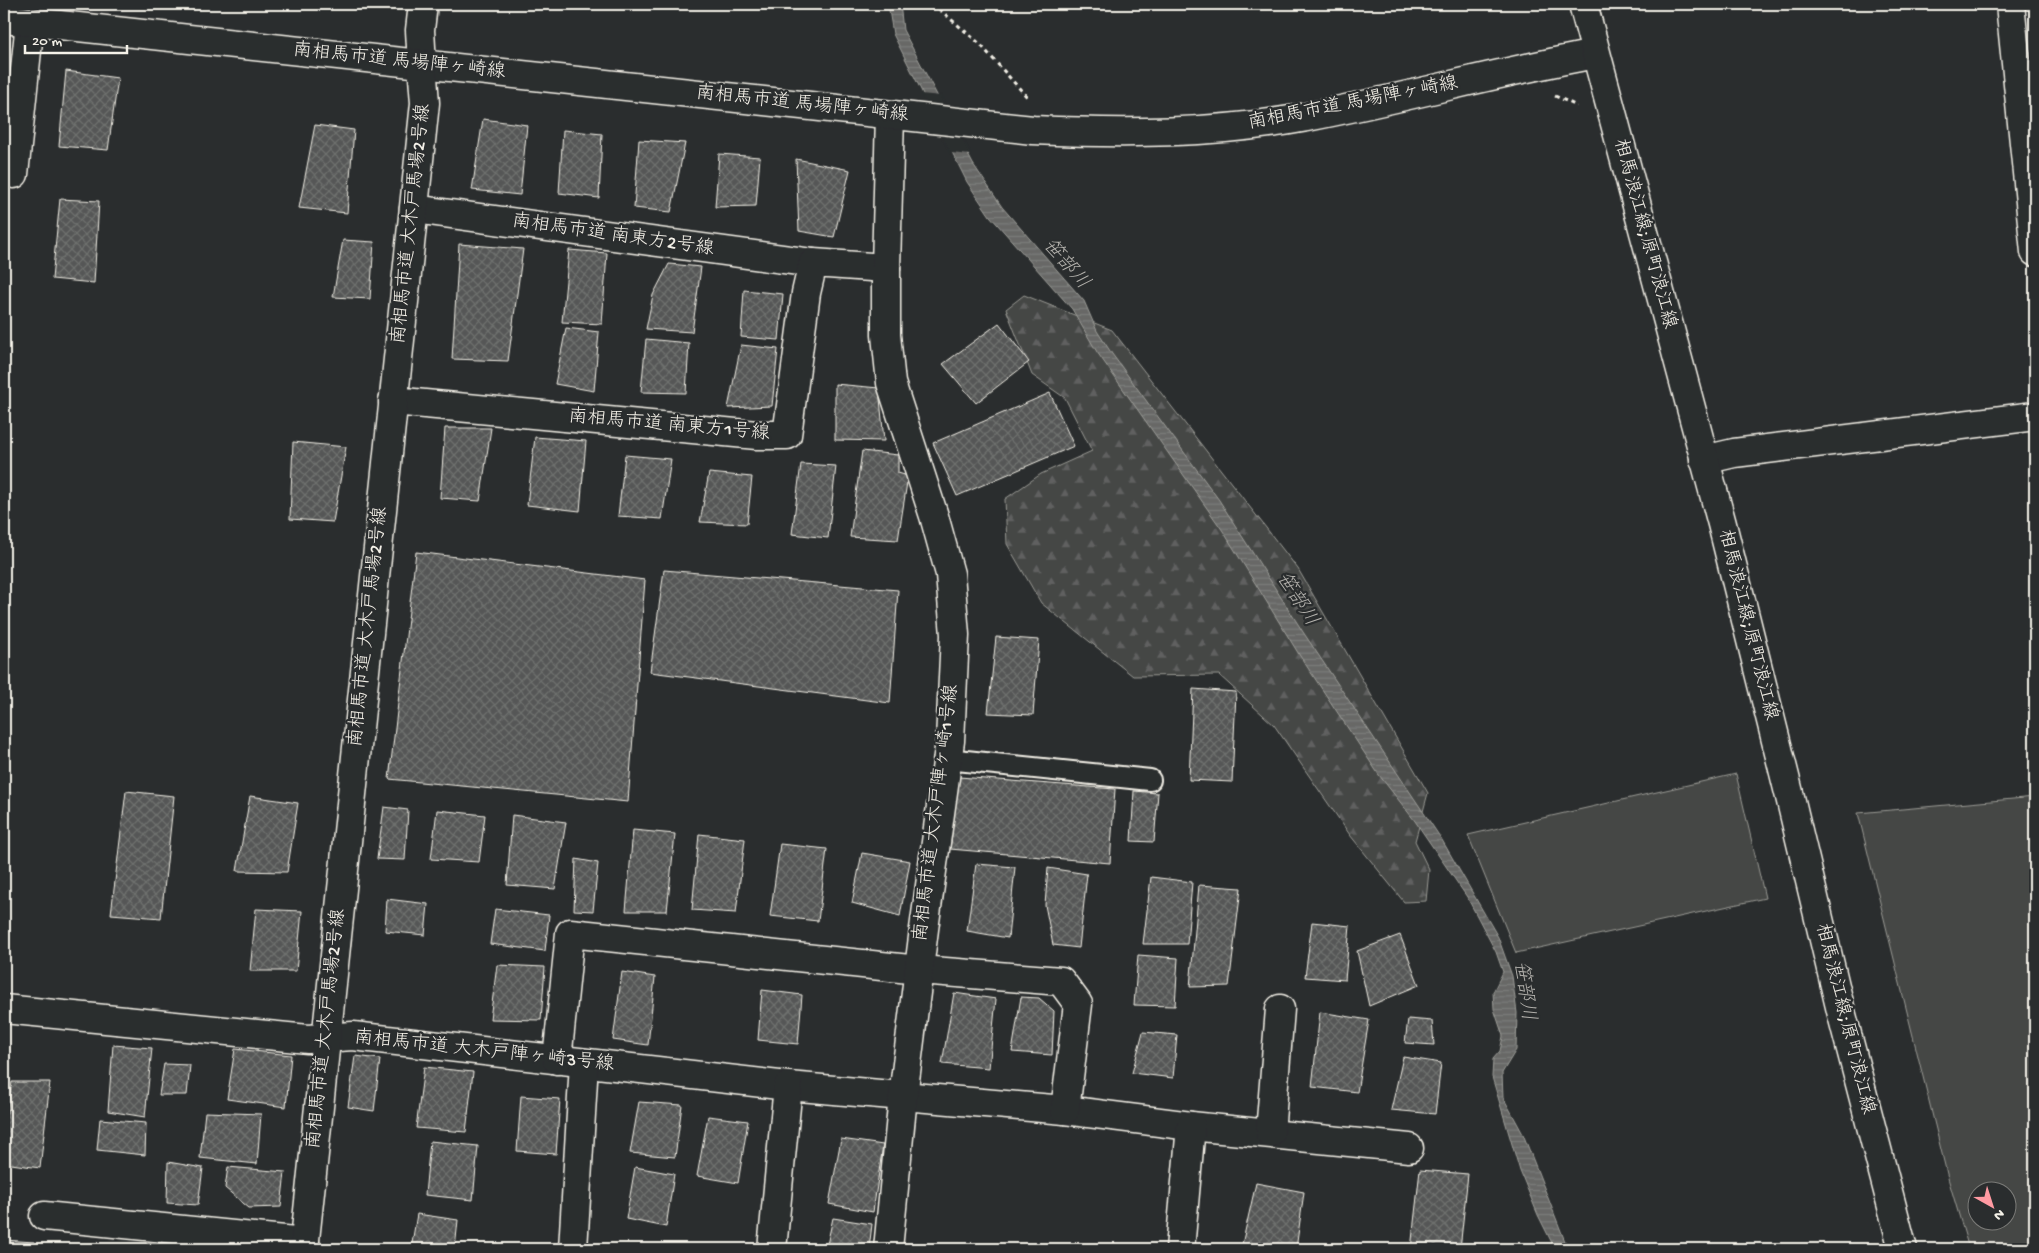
<svg xmlns="http://www.w3.org/2000/svg" width="2039" height="1253" font-family="'Gochi Hand','Klee One',sans-serif">
  <style>
    .grass { fill: #444645; stroke: #9c9c96; fill-rule: evenodd }
    .forest { fill: url(#forest-firs); stroke: #9c9c96 }
    .water { fill: url(#water-rules); stroke: #9f9f9a }
    .pier { fill: #2a2d2e }
    .building { fill: url(#building-cross-hatch); stroke: #f4f1e8 }
    .lines { fill: none; stroke-linecap: round; stroke-linejoin: round }
    .service-casing { stroke: #f4f1e8; stroke-width: 24 }
    .minor-casing { stroke: #f4f1e8; stroke-width: 31 }
    .tertiary-casing { stroke: #f4f1e8; stroke-width: 31 }
    .primary-casing { stroke: #f4f1e8; stroke-width: 31 }
    .path { stroke: #f4f1e8; stroke-width: 3; stroke-dasharray: 4 4; stroke-linecap: butt }
    .service { stroke: #2a2d2e; stroke-width: 20 }
    .minor { stroke: #2a2d2e; stroke-width: 28 }
    .tertiary { stroke: #2a2d2e; stroke-width: 28 }
    .primary { stroke: #2a2d2e; stroke-width: 28 }
    .labels { text-anchor: middle; dominant-baseline: central; stroke-width: 4.5; stroke-linejoin: round; paint-order: stroke }
    .street-label { font-size: 19px; fill: #f4f1e8; stroke: #2a2d2e }
    .water-label { font-size: 20px; font-style: italic; fill: #b5b3ae; stroke: #2a2d2e }
  </style>
  <defs>
    <pattern id="forest-firs" width="22" height="20" patternUnits="userSpaceOnUse" patternTransform="scale(1.25)"><rect width="22" height="20" fill="#444645"/><path d="M5 1l3.5 6h-7zM16 11l3.5 6h-7z" fill="#606160"/></pattern>
    <pattern id="water-rules" width="6" height="5" patternUnits="userSpaceOnUse" patternTransform="scale(1.25)"><rect width="6" height="5" fill="#676866"/><path d="M0 2.5h6" fill="none" stroke="#7d7e7c"/></pattern>
    <pattern id="building-cross-hatch" width="8" height="8" patternUnits="userSpaceOnUse" patternTransform="scale(1.25)"><rect width="8" height="8" fill="#555756"/><path d="M0 0l8 8M0 8l8-8" fill="none" stroke="#6e706e"/></pattern>
  </defs>
  <rect width="100%" height="100%" fill="#2a2d2e"/>
  <filter id="ink" filterUnits="userSpaceOnUse"><feTurbulence type="fractalNoise" baseFrequency=".02" numOctaves="2"/><feDisplacementMap in="SourceGraphic" scale="10" xChannelSelector="R" yChannelSelector="G"/><feConvolveMatrix kernelMatrix="1 2 1 2 8 2 1 2 1" color-interpolation-filters="sRGB"/></filter>
  <g filter="url(#ink)">
    <!-- grass -->
    <g class="grass">
      <path d="M1736,774L1765,898L1516,953L1468,835Z"/>
      <path d="M2035,797V1249H1969L1948,1178L1858,813ZM1976,1190H2006V1220H1976Z"/>
    </g>
    <!-- forest -->
    <path class="forest" d="M1024,295L1112,330L1298,569L1428,793L1415,841L1429,870L1426,901L1404,902L1350,835L1274,725L1219,675L1133,676L1041,603L1007,544L1005,499L1041,474L1092,451L1065,398L1032,375L1006,309Z"/>
    <!-- water -->
    <path class="water" d="M888,4H900L903,30L973,164L1002,207L1084,301L1097,331L1112,354L1219,500L1303,632L1442,840L1498,937L1512,976L1517,1013L1516,1050L1502,1073L1503,1097L1523,1134L1568,1249H1555L1538,1215L1520,1171L1492,1077L1493,1059L1500,1051L1503,1036L1494,1009L1493,992L1503,972L1496,952L1467,897L1415,821L1379,775L1300,656L1223,531L1097,352L1072,309L990,216L967,182L893,34Z"/>
    <!-- pier -->
    <path class="pier" d="M921,94L941,96L971,155L950,153Z"/>
    <!-- building -->
    <g class="building">
      <path d="M66,71L118,78L108,150L59,146Z"/>
      <path d="M483,119L527,125L520,195L472,190Z"/>
      <path d="M315,125L354,130L347,213L299,208Z"/>
      <path d="M563,130L602,134L599,198L559,193Z"/>
      <path d="M639,140L685,143L671,212L634,208Z"/>
      <path d="M719,154L760,157L756,206L715,207Z"/>
      <path d="M796,159L850,170L834,237L799,231Z"/>
      <path d="M60,199L99,201L94,283L52,279Z"/>
      <path d="M343,240L374,242L370,299L333,297Z"/>
      <path d="M459,244L523,249L508,361L452,359Z"/>
      <path d="M569,250L607,253L602,324L562,322Z"/>
      <path d="M669,264L701,267L692,332L646,329L653,295Z"/>
      <path d="M744,290L783,294L779,340L741,337Z"/>
      <path d="M999,323L1029,362L976,403L943,364Z"/>
      <path d="M566,328L599,332L594,391L555,384Z"/>
      <path d="M646,339L689,343L686,393L641,392Z"/>
      <path d="M741,345L778,349L772,406L728,408Z"/>
      <path d="M835,384L879,388L884,441L835,440Z"/>
      <path d="M1050,393L1074,446L957,496L933,443Z"/>
      <path d="M445,428H491L480,501L440,498Z"/>
      <path d="M535,437L586,441L580,511L527,505Z"/>
      <path d="M293,442L346,447L333,522L290,519Z"/>
      <path d="M862,451L898,455V473L908,476L898,540L850,537Z"/>
      <path d="M625,455L671,459L662,519L618,516Z"/>
      <path d="M801,464L836,466L828,538L792,534Z"/>
      <path d="M709,473L752,477L747,524L700,522Z"/>
      <path d="M416,552L645,580L628,802L389,779Z"/>
      <path d="M664,570L898,590L890,703L650,672Z"/>
      <path d="M996,637L1039,640L1033,715L988,713Z"/>
      <path d="M1193,689L1236,692L1232,782L1189,780Z"/>
      <path d="M959,777L1115,789L1110,863L950,849Z"/>
      <path d="M126,791L174,796L161,918L111,914Z"/>
      <path d="M1134,791L1158,793L1154,842L1131,841Z"/>
      <path d="M250,796L298,803L287,872L237,871Z"/>
      <path d="M384,807L408,810L405,860L377,859Z"/>
      <path d="M437,810L485,815L479,862L431,859Z"/>
      <path d="M512,815L566,822L555,889L507,885Z"/>
      <path d="M4,816L10,817L4,889Z"/>
      <path d="M633,830L675,834L667,911H626Z"/>
      <path d="M699,834L745,839L736,913L692,910Z"/>
      <path d="M780,844L827,849L818,921L770,916Z"/>
      <path d="M862,853L910,861L900,916L852,903Z"/>
      <path d="M576,859L598,863L593,911L574,910Z"/>
      <path d="M976,864L1015,867L1008,938L967,931Z"/>
      <path d="M1048,868L1087,874L1079,948L1053,945L1045,905Z"/>
      <path d="M1151,877L1192,882L1187,944H1143Z"/>
      <path d="M1199,885L1241,888L1229,986L1190,987Z"/>
      <path d="M387,899L428,904L425,935L385,931Z"/>
      <path d="M256,909L302,911L296,971H250Z"/>
      <path d="M495,909L549,915L545,951L490,944Z"/>
      <path d="M1312,922L1350,926L1345,980L1305,977Z"/>
      <path d="M1400,935L1419,985L1369,1006L1357,951Z"/>
      <path d="M1138,955L1178,958L1175,1006L1134,1005Z"/>
      <path d="M497,965L545,967L541,1020L490,1019Z"/>
      <path d="M622,972L655,977L648,1045L613,1040Z"/>
      <path d="M762,990L802,995L798,1044L758,1040Z"/>
      <path d="M954,993L996,999L989,1068L942,1064Z"/>
      <path d="M1021,997L1039,998L1054,1011L1052,1055L1012,1052Z"/>
      <path d="M1320,1012L1369,1020L1357,1092L1312,1087Z"/>
      <path d="M1408,1019L1432,1021L1434,1045L1405,1043Z"/>
      <path d="M1143,1032L1177,1035L1173,1078L1132,1073Z"/>
      <path d="M113,1045L152,1048L145,1117L108,1111Z"/>
      <path d="M235,1049L291,1055L286,1107L227,1099Z"/>
      <path d="M355,1056L380,1059L374,1111L348,1107Z"/>
      <path d="M1403,1057L1441,1063L1435,1114L1391,1110Z"/>
      <path d="M164,1064L190,1065L187,1095H159Z"/>
      <path d="M424,1067L473,1072L466,1132L416,1128Z"/>
      <path d="M12,1082H50L40,1168L4,1163V1128Z"/>
      <path d="M521,1096L560,1099L556,1154L517,1151Z"/>
      <path d="M639,1102L682,1105L675,1157L630,1153Z"/>
      <path d="M205,1112L261,1114L257,1164L200,1158Z"/>
      <path d="M708,1116L748,1121L738,1183L697,1176Z"/>
      <path d="M100,1119L146,1123L145,1155L97,1150Z"/>
      <path d="M841,1139L883,1145L873,1212L829,1204Z"/>
      <path d="M430,1141L478,1146L473,1200L425,1195Z"/>
      <path d="M168,1162L203,1168L198,1205L167,1203Z"/>
      <path d="M228,1167L285,1172L281,1207L249,1208L225,1188Z"/>
      <path d="M635,1167L674,1174L666,1227L626,1219Z"/>
      <path d="M1420,1170L1468,1174L1460,1249H1411Z"/>
      <path d="M1256,1183L1304,1192L1296,1249H1241Z"/>
      <path d="M417,1214L458,1220L455,1249H411Z"/>
      <path d="M833,1218L872,1224L869,1249H826Z"/>
      <path d="M4,1240L34,1242L32,1249H4Z"/>
    </g>
    <g class="lines">
      <!-- service casing -->
      <g class="service-casing">
        <path id="service" d="M947,759L1150,780"/>
      </g>
      <!-- minor casing -->
      <g class="minor-casing">
        <g id="minor">
          <path d="M2010,4L2035,252"/>
          <path d="M422,64L420,30L423,4"/>
          <path d="M14,174L30,22"/>
          <path d="M414,209L813,263"/>
          <path d="M393,401L757,435H787L806,293L813,263L886,268"/>
          <path d="M1704,460L1734,453L2035,416"/>
          <path d="M4,1009L308,1039L353,1036L788,1086L1065,1110L1191,1126L1409,1148"/>
          <path d="M557,1060L570,933L919,970L1061,981L1078,1004L1065,1110"/>
          <path d="M1270,1133L1280,1009"/>
          <path d="M44,1216L305,1242"/>
          <path d="M573,1249L584,1063"/>
          <path d="M772,1249L788,1086"/>
          <path d="M888,1249L903,1096L924,929L950,741L955,635L950,574L934,516L891,383L886,335V268L890,115"/>
          <path d="M1180,1249L1191,1126"/>
        </g>
      </g>
      <!-- tertiary casing -->
      <g class="tertiary-casing">
        <g id="tertiary">
          <path d="M4,19L1033,130C1124,134 1217,134 1307,117C1404,98 1499,72 1595,54"/>
          <path d="M304,1249L425,103L422,64"/>
        </g>
      </g>
      <!-- primary casing -->
      <g class="primary-casing">
        <path id="primary" d="M1583,4L1722,524L1790,797L1841,1011L1903,1249"/>
      </g>
      <!-- path -->
      <g class="path">
        <path d="M933,4L979,43L1027,97"/>
        <path d="M1555,96L1577,106"/>
      </g>
      <!-- service -->
      <use href="#service" class="service"/>
      <!-- minor -->
      <use href="#minor" class="minor"/>
      <!-- tertiary -->
      <use href="#tertiary" class="tertiary"/>
      <!-- primary -->
      <use href="#primary" class="primary"/>
    </g>
  </g>
  <g class="labels">
    <!-- street labels -->
    <g class="street-label">
      <text transform="translate(399 62) rotate(6)">南相馬市道 馬場陣ヶ崎線</text>
      <text transform="translate(1353 104) rotate(-11)">南相馬市道 馬場陣ヶ崎線</text>
      <text transform="translate(802 105) rotate(6)">南相馬市道 馬場陣ヶ崎線</text>
      <text transform="translate(412 224) rotate(-84)">南相馬市道 大木戸馬場2号線</text>
      <text transform="translate(1644 234) rotate(75)">相馬浪江線;原町浪江線</text>
      <text transform="translate(613 236) rotate(8)">南相馬市道 南東方2号線</text>
      <text transform="translate(669 426) rotate(5)">南相馬市道 南東方1号線</text>
      <text transform="translate(1747 625) rotate(76)">相馬浪江線;原町浪江線</text>
      <text transform="translate(369 627) rotate(-84)">南相馬市道 大木戸馬場2号線</text>
      <text transform="translate(937 813) rotate(-83)">南相馬市道 大木戸陣ヶ崎1号線</text>
      <text transform="translate(1844 1019) rotate(76)">相馬浪江線;原町浪江線</text>
      <text transform="translate(327 1029) rotate(-84)">南相馬市道 大木戸馬場2号線</text>
      <text transform="translate(484 1052) rotate(6)">南相馬市道 大木戸陣ヶ崎3号線</text>
    </g>
    <!-- water labels -->
    <g class="water-label">
      <text transform="translate(1065 265) rotate(49)">笹部川</text>
      <text transform="translate(1296 600) rotate(57)">笹部川</text>
      <text transform="translate(1523 991) rotate(82)">笹部川</text>
    </g>
  </g>
  <!-- margin -->
  <rect width="2039" height="1253" fill="none" stroke="#2a2d2e" stroke-width="20"/>
  <rect x="10" y="10" width="2019" height="1233" fill="none" stroke="#f4f1e8" stroke-width="2" filter="url(#ink)"/>
  <!-- north arrow -->
  <g transform="translate(1992 1206) rotate(141)"><circle r="24" fill="#2a2d2e" stroke="#7b7b78"/>
  <path d="M0-4L9 19L0 12L-9 19Z" fill="#ff9aa2"/>
  <text y="-8" font-size="14" font-weight="bold" text-anchor="middle" fill="#f4f1e8">N</text>
  </g>
  <!-- scale -->
  <path d="M25 45v8h102v-8" fill="none" stroke="#f4f1e8" stroke-width="2.5"/>
  <text x="32" y="45" font-size="15" fill="#f4f1e8" stroke="#2a2d2e" stroke-width="4" paint-order="stroke">20 m</text>
</svg>
